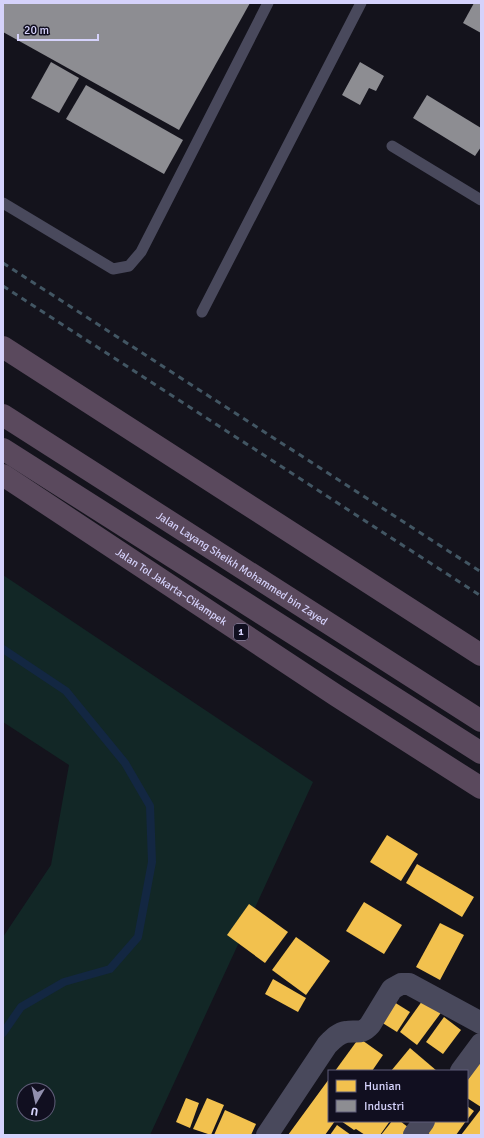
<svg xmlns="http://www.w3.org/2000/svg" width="484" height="1138" font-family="Signika,sans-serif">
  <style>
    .green { fill: #122726; fill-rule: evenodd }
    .homes { fill: #f2c14e }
    .industry { fill: #8d8d92 }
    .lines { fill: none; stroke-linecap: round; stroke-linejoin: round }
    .stream { stroke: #132742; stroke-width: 8 }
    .lane { stroke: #49495c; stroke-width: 11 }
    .street { stroke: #49495c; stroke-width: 22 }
    .highway { stroke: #5a495d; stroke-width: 22 }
    .rail { stroke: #425663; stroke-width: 3; stroke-dasharray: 6 5; stroke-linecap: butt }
    .labels { text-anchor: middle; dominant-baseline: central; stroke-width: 4; stroke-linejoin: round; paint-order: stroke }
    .shield { fill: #110f20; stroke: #9a98b9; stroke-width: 1 }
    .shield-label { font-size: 10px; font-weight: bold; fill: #d5d2fb }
    .street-label { font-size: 11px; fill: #d5d2fb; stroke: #110f20 }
  </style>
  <rect width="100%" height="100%" fill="#14131c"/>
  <!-- green -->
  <path class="green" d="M3,575L313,782L150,1135H3V937L51,865L69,765L3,722ZM24,1090H48V1114H24Z"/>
  <!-- homes -->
  <g class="homes">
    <path d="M387,835L418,854L401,881L370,862Z"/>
    <path d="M417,864L474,897L462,917L406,883Z"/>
    <path d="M364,902L402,925L384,954L346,931Z"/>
    <path d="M249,904L288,932L265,963L227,935Z"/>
    <path d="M440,923L464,935L440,980L416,967Z"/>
    <path d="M296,937L330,961L306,995L272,970Z"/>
    <path d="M273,979L306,998L298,1012L265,994Z"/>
    <path d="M425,997L443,1010L417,1045L400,1032Z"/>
    <path d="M394,1002L410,1012L397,1032L381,1022Z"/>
    <path d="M444,1017L461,1030L443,1054L426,1042Z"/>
    <path d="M359,1038L383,1055L372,1071H335Z"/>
    <path d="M410,1048L437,1071H391Z"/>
    <path d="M481,1059V1107L467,1098V1081Z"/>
    <path d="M329,1079V1121H335L325,1135H288Z"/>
    <path d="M186,1098L199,1103L190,1128L176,1122Z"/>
    <path d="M207,1098L224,1105L211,1135L193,1129Z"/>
    <path d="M467,1106L474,1111L467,1120Z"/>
    <path d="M481,1109V1135H461Z"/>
    <path d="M225,1110L256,1124L251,1135H214Z"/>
    <path d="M341,1121H390L380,1135H365L356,1129L354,1130Z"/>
    <path d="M392,1121H400L413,1131L410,1135H381Z"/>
    <path d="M432,1121H466L456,1135H431L425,1131Z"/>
    <path d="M337,1125L351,1135H330Z"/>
  </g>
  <!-- industry -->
  <g class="industry">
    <path d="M3,3H250L179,130L3,32Z"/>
    <path d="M474,3H481V33L463,23Z"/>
    <path d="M51,62L79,78L59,113L31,98Z"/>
    <path d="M360,62L384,76L376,91L369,88L360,105L342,95Z"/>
    <path d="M86,85L183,140L164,174L66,119Z"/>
    <path d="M427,95L481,128V147L475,156L413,118Z"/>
  </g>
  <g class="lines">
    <!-- stream -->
    <path class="stream" d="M3,649L66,691L125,763L150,806L152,862L138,937L110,969L64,982L21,1007L3,1033"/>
    <!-- lane -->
    <g class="lane">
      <path d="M392,146L481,200"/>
      <path d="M3,203L113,269L129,266L141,252L268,3"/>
      <path d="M202,312L361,3"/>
    </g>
    <!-- street -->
    <g class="street">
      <path d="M461,1071L481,1044"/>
      <path d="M267,1135L327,1045C332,1040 338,1033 346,1032C357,1030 361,1035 370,1025L392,989L401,984H409L481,1023"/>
      <path d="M414,1135L424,1121"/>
    </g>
    <!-- highway -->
    <g class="highway">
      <path d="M3,347L481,655"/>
      <path id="s1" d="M3,415L481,721"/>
      <path d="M3,449L481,753"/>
      <path id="s2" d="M3,475L337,696L481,788"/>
    </g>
    <!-- rail -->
    <g class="rail">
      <path d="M3,263L481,572"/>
      <path d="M3,286L481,596"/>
    </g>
  </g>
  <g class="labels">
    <!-- shield labels -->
    <rect class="shield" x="234" y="624" width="14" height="16" rx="3"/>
    <g class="shield-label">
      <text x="241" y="632">1</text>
    </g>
    <!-- street labels -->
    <g class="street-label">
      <text stroke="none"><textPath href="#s1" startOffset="284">Jalan Layang Sheikh Mohammed bin Zayed</textPath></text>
      <text stroke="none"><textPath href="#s2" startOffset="202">Jalan Tol Jakarta–Cikampek</textPath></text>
    </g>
  </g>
  <!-- border -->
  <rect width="484" height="1138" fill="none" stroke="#d5d2fb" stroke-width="8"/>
  <!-- legend -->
  <rect x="328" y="1070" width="140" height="52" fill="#110f20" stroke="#5f5d78"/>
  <rect x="336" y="1080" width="20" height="12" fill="#f2c14e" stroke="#5f5d78"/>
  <text x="364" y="1090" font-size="12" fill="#d5d2fb">Hunian</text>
  <rect x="336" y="1100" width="20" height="12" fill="#8d8d92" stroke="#5f5d78"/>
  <text x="364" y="1110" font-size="12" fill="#d5d2fb">Industri</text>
  <!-- north arrow -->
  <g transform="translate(36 1102) rotate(189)"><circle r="19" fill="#110f20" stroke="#5f5d78"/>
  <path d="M0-3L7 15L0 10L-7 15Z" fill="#918fad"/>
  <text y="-6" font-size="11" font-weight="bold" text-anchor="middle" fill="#d5d2fb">U</text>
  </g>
  <!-- scale -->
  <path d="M18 34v6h80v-6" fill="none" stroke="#d5d2fb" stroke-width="2"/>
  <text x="24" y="34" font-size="12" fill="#d5d2fb" stroke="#110f20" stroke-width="3" paint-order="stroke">20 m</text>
</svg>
